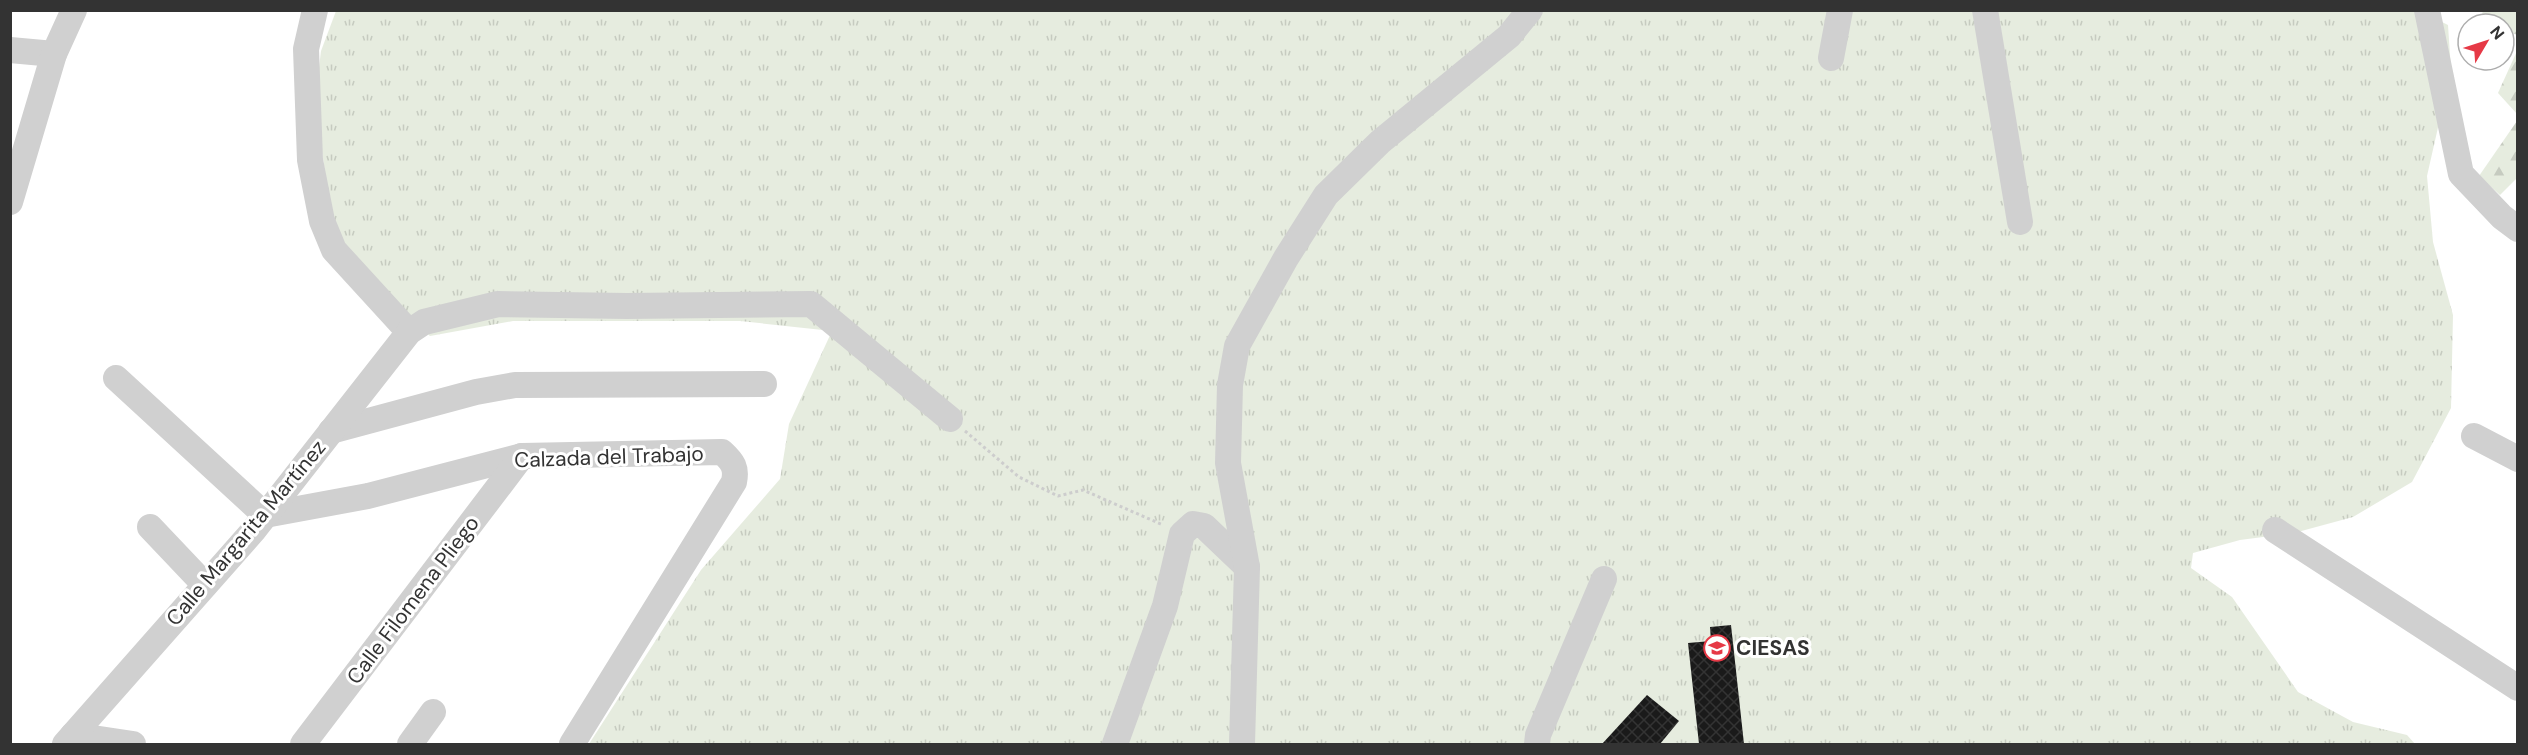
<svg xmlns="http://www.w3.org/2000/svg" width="2528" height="755" font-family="'DM Sans',sans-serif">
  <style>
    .forest { fill: url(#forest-firs) }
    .park { fill: url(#park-tufts) }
    .building { fill: url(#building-cross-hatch) }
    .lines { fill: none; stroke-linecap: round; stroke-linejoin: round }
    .path { stroke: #cdcdcd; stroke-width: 3; stroke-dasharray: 3 3; stroke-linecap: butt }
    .minor { stroke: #d0d0d0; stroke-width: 26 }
    .labels { text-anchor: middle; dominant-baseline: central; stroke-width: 6; stroke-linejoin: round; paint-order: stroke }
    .street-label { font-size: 21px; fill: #333; stroke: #fff }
    .poi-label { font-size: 21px; font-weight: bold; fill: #333; stroke: #fff; text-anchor: start }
  </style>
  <defs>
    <pattern id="forest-firs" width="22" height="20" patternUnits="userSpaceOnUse" patternTransform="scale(1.5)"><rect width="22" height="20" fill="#e6ecdf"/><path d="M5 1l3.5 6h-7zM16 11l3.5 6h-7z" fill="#c6cbc0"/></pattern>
    <pattern id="park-tufts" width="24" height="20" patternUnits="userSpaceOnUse" patternTransform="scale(1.5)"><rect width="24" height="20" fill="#e6ecdf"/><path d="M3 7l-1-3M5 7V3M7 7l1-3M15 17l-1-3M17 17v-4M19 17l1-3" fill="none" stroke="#c6cbc0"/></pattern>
    <pattern id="building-cross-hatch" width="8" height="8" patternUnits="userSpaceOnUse" patternTransform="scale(1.5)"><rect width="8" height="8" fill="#1a1a1a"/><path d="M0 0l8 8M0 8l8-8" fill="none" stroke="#333"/></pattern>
  </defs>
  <rect width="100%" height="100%" fill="#fff"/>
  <!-- forest -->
  <g class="forest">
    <path d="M2483,11H2517V35L2504,29V24H2490L2480,20Z"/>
    <path d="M2517,51V114L2498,93Z"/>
    <path d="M2517,121V178L2500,195L2479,176Z"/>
  </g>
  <!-- park -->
  <path class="park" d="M336,11H2420L2448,25L2451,70L2427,176L2433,242L2453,315L2451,408L2412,482L2353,517L2294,533L2240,540L2193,553L2191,568L2232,597L2298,692L2353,722L2407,735L2415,744H589L701,570L780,479L789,424L832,331L740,321H513L430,336L354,268L332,224L315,100L321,51Z"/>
  <!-- building -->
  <g class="building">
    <path d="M1731,625L1744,744H1699L1688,643L1711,641L1710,627Z"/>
    <path d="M1647,695L1679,721L1660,744H1602Z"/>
  </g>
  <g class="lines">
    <!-- path -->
    <path class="path" d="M965,431L1019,477L1058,496L1083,490L1163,525"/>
    <!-- minor -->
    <g class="minor">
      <path d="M315,10L306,49L310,160L322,221L334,250L409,332"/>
      <path d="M1985,10L2020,222"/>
      <path d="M2427,10L2461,174L2502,217L2518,229"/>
      <path d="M10,50L54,54"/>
      <path d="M1831,58L1840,10"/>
      <path d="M10,202L54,54L74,10"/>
      <path d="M116,378L265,515L368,496L522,456L722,452C733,462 737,468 734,482L572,744"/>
      <path d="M331,431L476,392L515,385L764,384"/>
      <path d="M2474,436L2518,459"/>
      <path d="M150,527L205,585"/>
      <path d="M2275,530L2518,688"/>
      <path d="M73,735L133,744"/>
      <path d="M65,744L253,531L409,332L424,322L498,304L627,306L811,304L950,419"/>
      <path d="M303,744L522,456"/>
      <path d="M410,744L433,712"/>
      <path d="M1115,744L1165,606L1182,534L1193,524L1204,526L1247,567"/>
      <path d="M1242,744L1247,567L1228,463L1230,385L1237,346L1286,258L1326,195L1380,142L1509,36L1530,10"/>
      <path d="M1537,744L1538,735L1604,579"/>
    </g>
  </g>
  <!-- icons -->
  <defs>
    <g id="university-ring" transform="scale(1.35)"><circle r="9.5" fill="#fff" stroke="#e63946" stroke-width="1.5"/><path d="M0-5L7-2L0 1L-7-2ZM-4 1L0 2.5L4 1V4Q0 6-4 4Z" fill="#e63946"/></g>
  </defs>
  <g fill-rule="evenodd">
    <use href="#university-ring" x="1717" y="648"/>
  </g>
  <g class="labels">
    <!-- street labels -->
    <g class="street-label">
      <text transform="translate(609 457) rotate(-2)">Calzada del Trabajo</text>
      <text transform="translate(246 533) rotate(-50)">Calle Margarita Martínez</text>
      <text transform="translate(413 600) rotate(-53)">Calle Filomena Pliego</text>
    </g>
    <!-- poi labels -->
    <g class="poi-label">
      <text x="1736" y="648">CIESAS</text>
    </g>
  </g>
  <!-- border -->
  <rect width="2528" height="755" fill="none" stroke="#333333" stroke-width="24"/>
  <!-- north arrow -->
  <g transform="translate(2486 42) rotate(51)"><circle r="28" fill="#ffffff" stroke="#adadad" stroke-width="1.5"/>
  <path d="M0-4.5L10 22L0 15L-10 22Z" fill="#e63946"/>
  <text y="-9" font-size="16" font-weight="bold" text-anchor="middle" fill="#333333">N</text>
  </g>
</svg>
